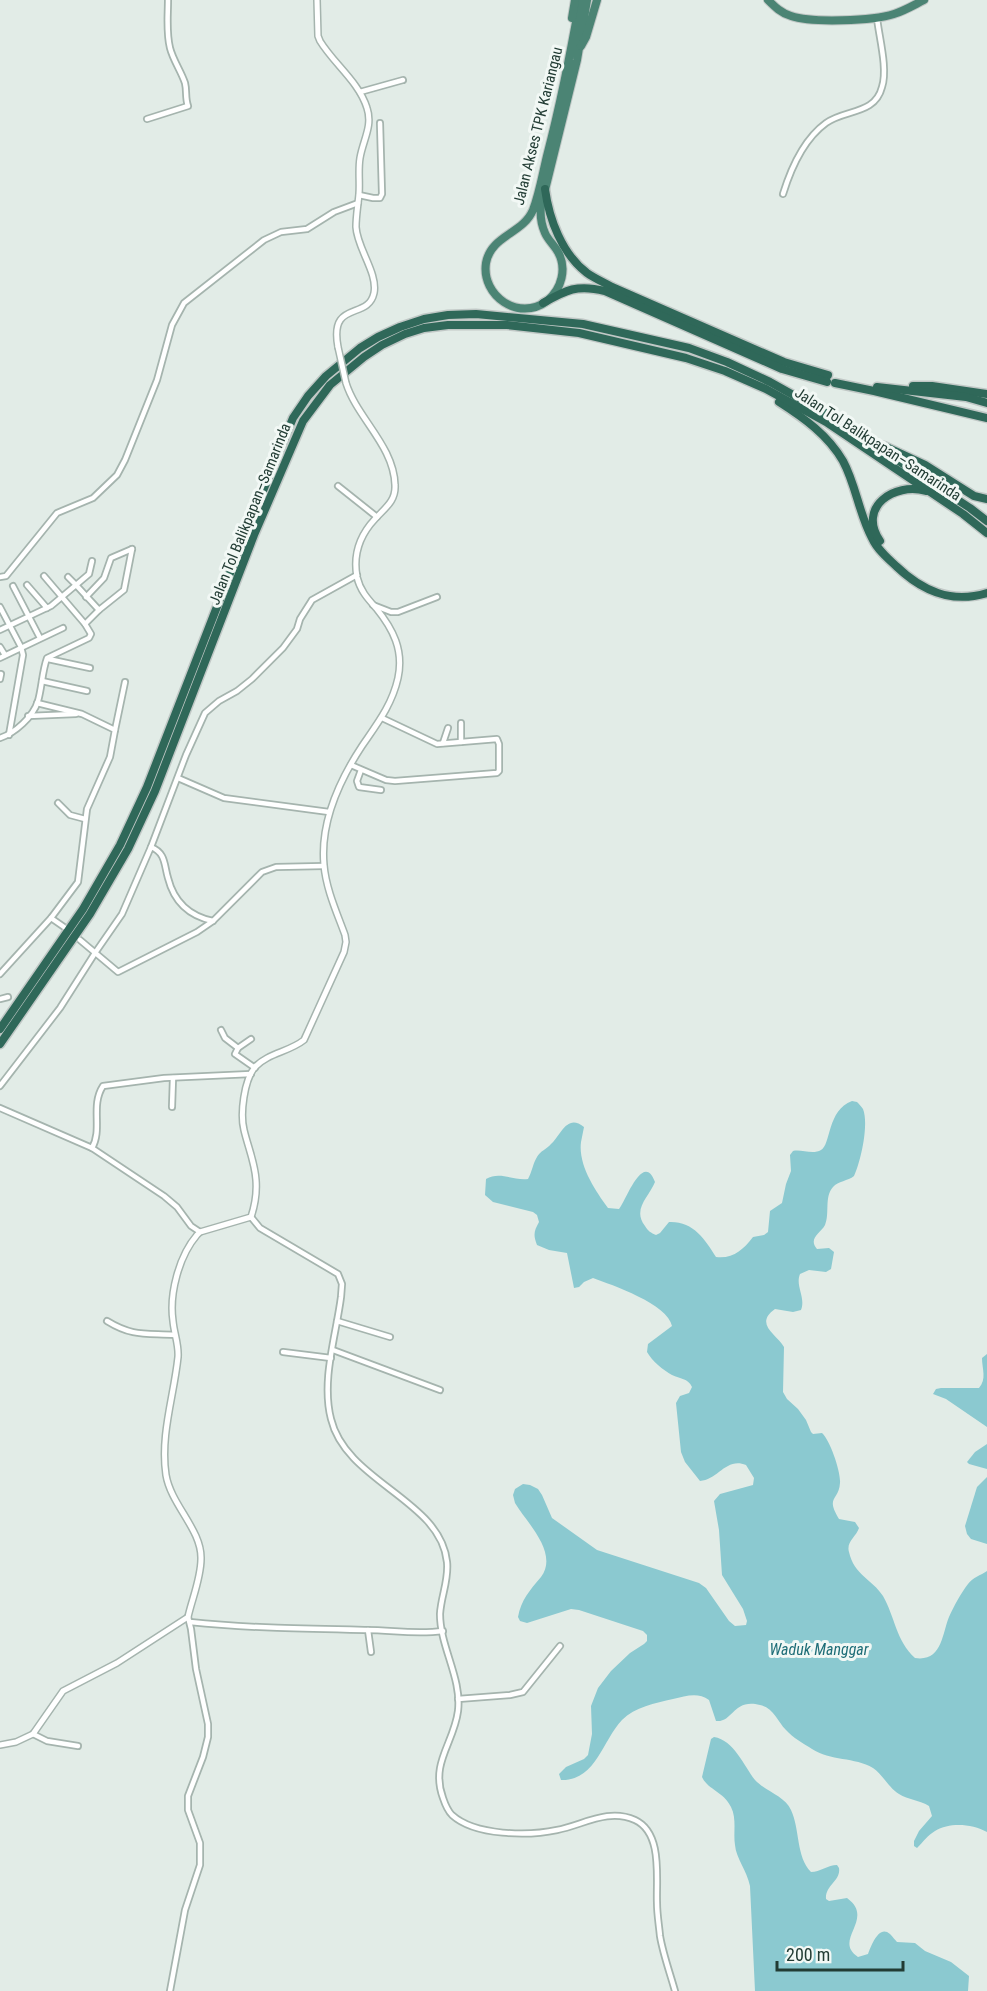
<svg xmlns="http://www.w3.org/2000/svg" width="987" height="1991" font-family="'Roboto Condensed',sans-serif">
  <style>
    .water { fill: #8bc9d0 }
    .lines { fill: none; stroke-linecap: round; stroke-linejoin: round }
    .minor-casing { stroke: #a5b4ae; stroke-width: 8 }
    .tertiary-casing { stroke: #a5b4ae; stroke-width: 8 }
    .trunk-casing { stroke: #c1c8c6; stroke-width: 10 }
    .motorway-casing { stroke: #c1c8c6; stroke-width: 11 }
    .minor { stroke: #fff; stroke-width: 4.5 }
    .tertiary { stroke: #fff; stroke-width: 5 }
    .trunk { stroke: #4b8474; stroke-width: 8 }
    .motorway { stroke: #2f6859; stroke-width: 8 }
    .tertiary-bridge-casing { stroke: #a5b4ae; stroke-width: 8; stroke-linecap: butt }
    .tertiary-bridge { stroke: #fff; stroke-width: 5 }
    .labels { text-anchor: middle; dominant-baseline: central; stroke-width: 6; stroke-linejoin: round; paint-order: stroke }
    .street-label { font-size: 15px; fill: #223c34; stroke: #f2f8f5 }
    .water-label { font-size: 16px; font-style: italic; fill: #1e6d77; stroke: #f2f8f5 }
  </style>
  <rect width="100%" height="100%" fill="#e2ece7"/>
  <!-- water -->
  <g class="water">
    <path d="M852,1101L857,1102C859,1104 861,1106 863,1109C869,1124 861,1161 854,1176C848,1181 838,1181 833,1187C824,1197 830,1214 825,1225C820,1234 808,1238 817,1249L829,1248L834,1252L831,1269L826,1272L809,1270L800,1274C795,1286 806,1297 801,1310L793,1312L775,1309C754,1324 776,1334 784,1347L783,1392L787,1399L798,1409L806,1420L811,1432L813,1434L822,1433C830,1440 841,1472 840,1483C839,1501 825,1496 839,1519L855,1522L859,1528C856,1537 846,1542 849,1552C854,1575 872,1579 883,1596C895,1617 896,1641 915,1658C942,1662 942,1634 949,1617C954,1606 961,1593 968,1584C972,1578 981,1575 987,1571V1832C972,1824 950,1822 935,1831C928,1835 923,1842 917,1848L914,1846V1841L919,1831L932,1816L929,1806C920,1800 908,1800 899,1794C889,1788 883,1775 873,1768C855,1757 830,1761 812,1749C803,1743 793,1738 786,1730C777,1721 774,1708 760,1705C733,1698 733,1723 716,1721L709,1700C698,1692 686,1696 673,1699C655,1703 635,1707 622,1720C602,1741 596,1781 561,1780L559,1774L566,1767L584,1759L588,1755L592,1734L591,1706L598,1688L611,1671L630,1653L644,1644L647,1641V1635L643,1631L579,1610L571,1609L527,1623L520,1621L518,1617C521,1600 530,1590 541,1577C559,1553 527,1523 515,1503L513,1495L515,1489L523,1484L530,1485L538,1489L542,1495L552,1518L597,1550L699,1583L706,1588L729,1621L735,1626L746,1625L747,1621L743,1609L722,1575L719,1530L714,1501L720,1494L753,1485L754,1478L746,1465C726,1457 718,1480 700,1481L685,1462L681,1452L676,1403L680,1396L689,1393L692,1387C688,1378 680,1379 672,1375C663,1370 652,1361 647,1352L648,1344L672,1326C668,1304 612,1285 593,1278L584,1282L579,1287L574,1288L567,1253L549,1250L537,1245C533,1235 534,1231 539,1222L537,1215L533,1212L493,1202L485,1195L486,1179C500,1171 514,1181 528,1179C532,1172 533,1163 537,1157C540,1151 547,1149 551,1144C561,1135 567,1113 584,1127C583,1132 582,1137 581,1142C578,1165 595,1190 608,1208L619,1209C625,1203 643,1150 655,1182C649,1197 632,1209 645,1226C648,1231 651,1233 656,1235L660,1233L669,1222C693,1221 705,1239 716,1257C733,1259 743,1250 753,1237L764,1235L768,1232L770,1211L782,1203L786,1184L791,1171L790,1155L793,1151C801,1149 813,1155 821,1150C831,1145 827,1110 852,1101Z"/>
    <path d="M987,1354V1427L946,1399L933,1394L936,1389L941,1388H979C987,1379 982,1369 982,1358Z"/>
    <path d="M987,1444V1469L969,1464L967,1462L975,1452Z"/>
    <path d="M987,1477V1544L971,1539L967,1534L965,1526L977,1487Z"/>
    <path d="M714,1737C734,1740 744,1766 755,1780C765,1791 785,1796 791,1810C800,1829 796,1857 811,1872C820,1872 828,1865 837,1865L839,1868C841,1881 825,1885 826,1899L829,1901L847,1898C876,1919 832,1940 858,1957L868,1954C871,1946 879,1924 890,1934C893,1937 895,1940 897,1942L915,1943L925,1951L951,1962L969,1976L968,1991H755L750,1886C747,1871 736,1858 735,1845C733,1833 737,1819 731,1807C723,1791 708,1790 702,1777L711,1739Z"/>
  </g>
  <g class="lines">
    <!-- minor casing -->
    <g class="minor-casing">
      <g id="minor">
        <path d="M360,92L403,80"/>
        <path d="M147,119L188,106C185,98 187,91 185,83C181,71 173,60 170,48C166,32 168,16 168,0"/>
        <path d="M783,194C791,168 804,139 826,123C845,109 875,115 882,87C888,69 879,37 877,18"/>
        <path d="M359,195L373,198H380L382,194L380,123"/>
        <path d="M338,486L377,517"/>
        <path d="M44,576L85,624L99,610"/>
        <path d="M0,577L6,576L57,513L93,498L117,475L125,460L157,380L172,325L184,303L264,240L281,232L307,229L334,212L358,203"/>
        <path d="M68,577L76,585L89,574L92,561"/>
        <path d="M27,585L47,608"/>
        <path d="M13,586L40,638"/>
        <path d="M86,597L104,578L111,558L132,549"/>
        <path d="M373,605L391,612H398L437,597"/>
        <path d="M0,607L21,647L23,655L9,735"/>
        <path d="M0,630L51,606L76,585L99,610L124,590L132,549"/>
        <path d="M0,647L5,655"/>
        <path d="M0,658L63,628"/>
        <path d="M48,659L90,668"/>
        <path d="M0,679L1,674"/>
        <path d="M42,681L87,691"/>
        <path d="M28,716L76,714"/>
        <path d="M115,730L125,682"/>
        <path d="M0,738C15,733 33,717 38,701C42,687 42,672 47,658L89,638L91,634L85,624"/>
        <path d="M461,742V723"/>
        <path d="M443,743L448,728"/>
        <path d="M351,765L386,780L395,781L497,773L499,771V744L497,739L437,744L382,718"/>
        <path d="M361,770L357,781L359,787L381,790"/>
        <path d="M178,778L224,798L329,812"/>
        <path d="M58,803L70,815L85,819"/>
        <path d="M51,918L64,927"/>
        <path d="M213,921C189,916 174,902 168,878C164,865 166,853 151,847L186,755L205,713L219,701L237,691L252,679L283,648L297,629L300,619L312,600L357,575"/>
        <path d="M80,940L118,972L197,932L213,921L262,872L276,867L324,866"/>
        <path d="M0,974L51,918L78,882L87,809L110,757L115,730L82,714L37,703"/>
        <path d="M0,999L8,997"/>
        <path d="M221,1030L225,1038L238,1048"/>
        <path d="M251,1039L238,1048L235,1054L255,1068"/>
        <path d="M0,1086L60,1008L95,953L122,914L151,847"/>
        <path d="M172,1107L173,1078"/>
        <path d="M0,1108L92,1148L164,1196L177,1207L191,1226L200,1232"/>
        <path d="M92,1148C103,1129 90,1106 103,1086L164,1078L251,1074"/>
        <path d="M251,1217L260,1228L338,1274L342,1284L341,1297C336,1336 321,1380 331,1419C346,1482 441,1500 447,1562C449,1580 441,1596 440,1614C440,1647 462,1678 458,1711C454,1743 430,1763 443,1798C445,1804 447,1810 452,1815C475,1836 529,1836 557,1830C583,1825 608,1808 635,1820C663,1833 656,1878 657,1903C657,1914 659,1925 660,1936C663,1954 670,1973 675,1991"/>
        <path d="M107,1321C133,1337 146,1333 175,1335"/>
        <path d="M337,1321L390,1337"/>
        <path d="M333,1350L440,1390"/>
        <path d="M283,1352L331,1358"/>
        <path d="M190,1622C248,1628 307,1629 365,1630C394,1630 414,1635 443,1631"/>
        <path d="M368,1630L371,1652"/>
        <path d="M458,1699L510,1695L523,1692L560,1646"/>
        <path d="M33,1734L47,1741L78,1746"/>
        <path d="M170,1991L185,1910L200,1865V1843L188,1810V1796L203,1757L208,1737V1724L196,1669L191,1629L188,1617"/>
      </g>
    </g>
    <!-- tertiary casing -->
    <g class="tertiary-casing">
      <g id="tertiary">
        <path d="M317,0L318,36L320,41C334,64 359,82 367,108C373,126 363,140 360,158C358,170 360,182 359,194C358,205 356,216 356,227C357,248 378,273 374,293C368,321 329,299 338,347"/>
        <path d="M0,1745L16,1742L33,1734L63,1691L117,1663L188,1617C192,1599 201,1578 201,1559C202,1530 171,1505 166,1475C160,1435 174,1396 178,1357C179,1345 174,1333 173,1321C169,1294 179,1256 197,1235L200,1232L251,1217C255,1205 257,1193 256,1180C255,1163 248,1147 244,1130C240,1114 244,1080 255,1067C268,1053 289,1052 304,1040L344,952L346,942L345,935C337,913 326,889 324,865C320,823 339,781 362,746C377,724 392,705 398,678C404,650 393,629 376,608C367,598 360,590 357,577C353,555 360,535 375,519C385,508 396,501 395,485C394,446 357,418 346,383"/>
      </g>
    </g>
    <!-- trunk casing -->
    <g class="trunk-casing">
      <g id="trunk">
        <path d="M580,0C571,51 561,102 548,152C543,171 540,192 533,210C523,234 491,235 486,263C481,296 519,322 547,301C562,289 567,268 558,252C554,245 548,240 545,233C541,224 540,215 541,206L577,60L587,0"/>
        <path d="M768,0C775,7 781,13 791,16C811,23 873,21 894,14C904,11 914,5 924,0"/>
        <path d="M572,18L575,0"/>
        <path d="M581,46L586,37L597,0"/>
      </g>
    </g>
    <!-- motorway casing -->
    <g class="motorway-casing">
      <g id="motorway">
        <path d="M545,189C549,219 562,254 587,273C594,278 603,282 612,287L784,362L828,375"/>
        <path d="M543,303C566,290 577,284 605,291L782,369L827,382"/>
        <path d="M835,383L874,391L987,418"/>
        <path d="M913,386H932L987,394"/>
        <path d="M877,387L966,397L987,403"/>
        <path d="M779,402C804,418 828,435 843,461C856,485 859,514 872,538C877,549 887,558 896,566C922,591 951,604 987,593"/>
        <path d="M884,446L925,465L974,496L987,499"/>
        <path d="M880,541C857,507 894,482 926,491"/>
        <path d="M0,1029L83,909L120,845L147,787L246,532L293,418L308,396L326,376L360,348L378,337L400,327L424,319L448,315L476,314L583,324L689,348L727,362L770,382L829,415L970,508L987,521"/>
        <path d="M0,1044L90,914L128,849L155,791L254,535L303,421L330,385L364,357L382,345L405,334L424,328L448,325H507L579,333L686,358L725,371L766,389L826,422L963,514L987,533"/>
      </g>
    </g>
    <!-- minor -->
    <use href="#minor" class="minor"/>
    <!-- tertiary -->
    <use href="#tertiary" class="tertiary"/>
    <!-- trunk -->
    <use href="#trunk" class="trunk"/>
    <!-- motorway -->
    <use href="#motorway" class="motorway"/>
    <!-- tertiary-bridge casing -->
    <g class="tertiary-bridge-casing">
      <path id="tertiary-bridge" d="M338,347L346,383"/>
    </g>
    <!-- tertiary-bridge -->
    <use href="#tertiary-bridge" class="tertiary-bridge"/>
  </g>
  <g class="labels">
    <!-- street labels -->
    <g class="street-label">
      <text transform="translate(538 126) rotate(-76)">Jalan Akses TPK Kariangau</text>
      <text transform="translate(878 444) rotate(33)">Jalan Tol Balikpapan–Samarinda</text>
      <text transform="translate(250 514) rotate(-68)">Jalan Tol Balikpapan–Samarinda</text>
    </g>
    <!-- water labels -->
    <g class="water-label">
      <text x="819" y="1649">Waduk Manggar</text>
    </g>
  </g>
  <!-- scale -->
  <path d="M777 1961v9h126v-9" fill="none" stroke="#223c34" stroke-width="3"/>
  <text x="786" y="1961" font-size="18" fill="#223c34" stroke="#f2f8f5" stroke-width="4.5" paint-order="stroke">200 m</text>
</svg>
